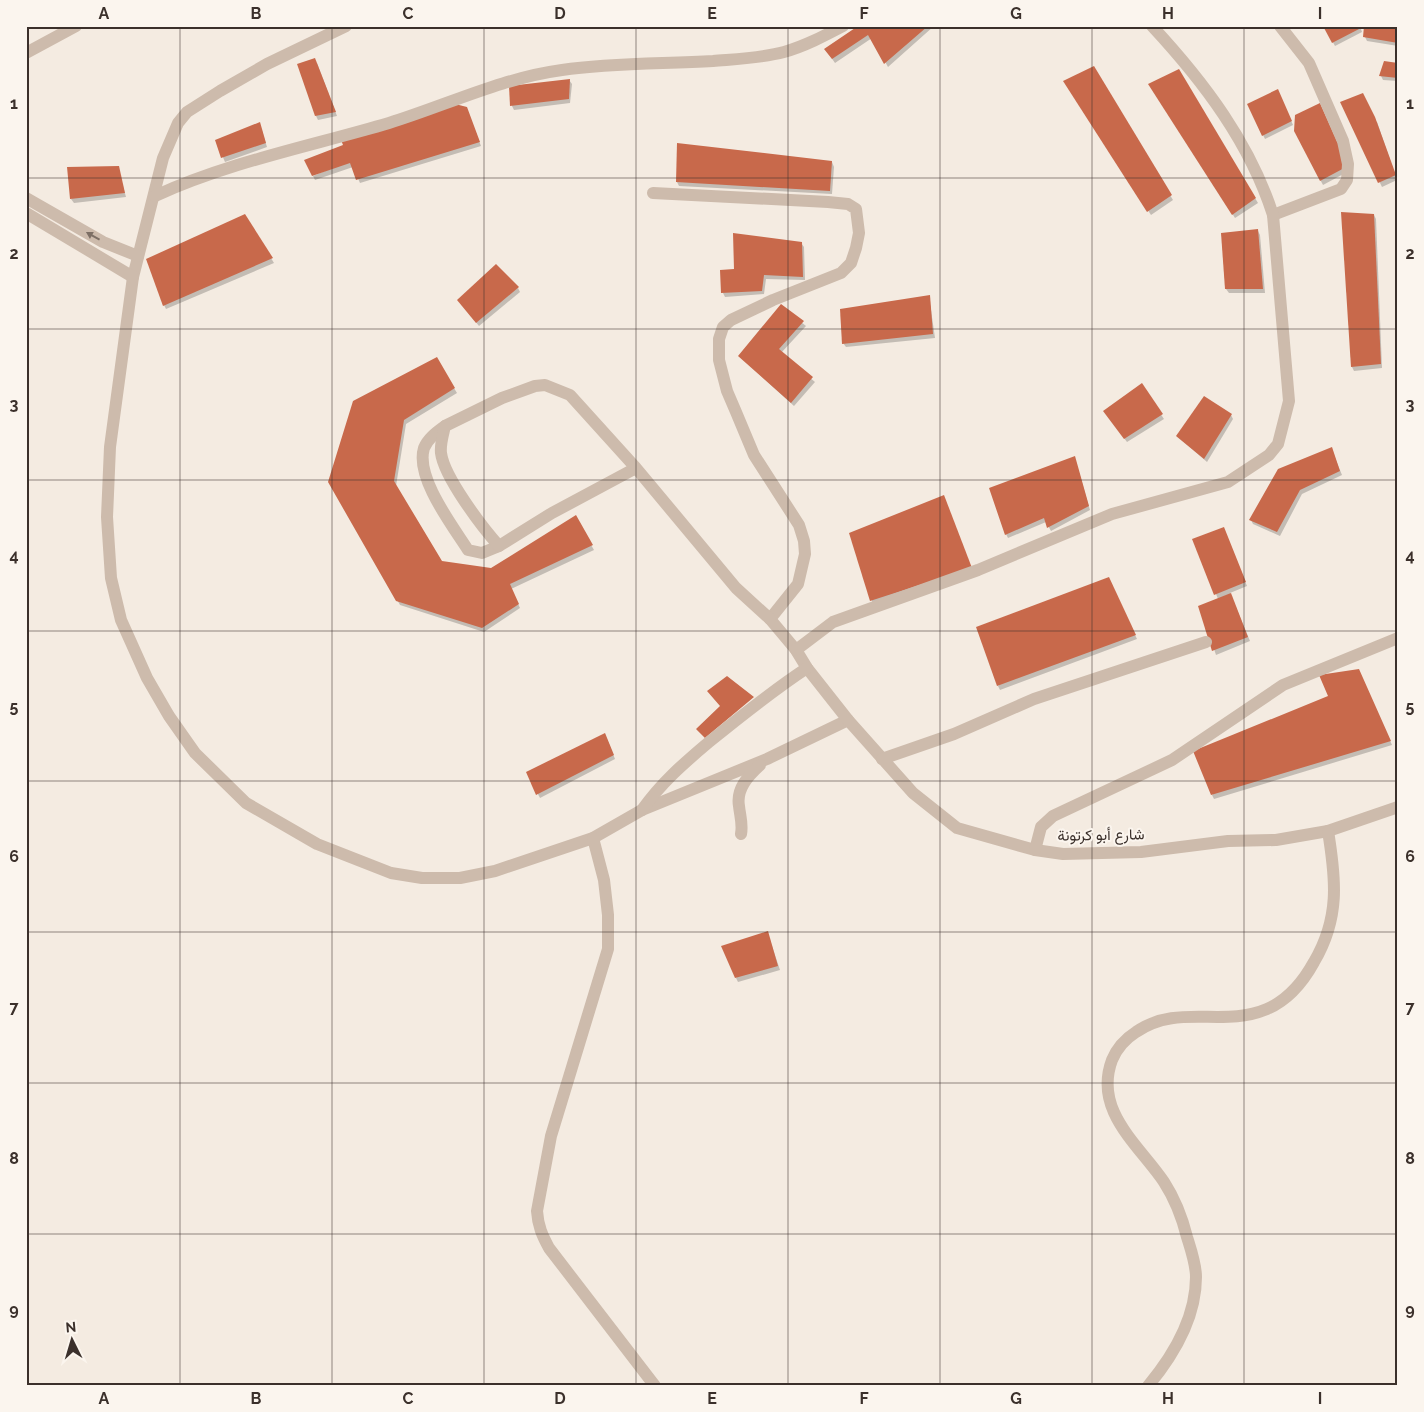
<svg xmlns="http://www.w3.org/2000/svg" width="1424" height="1412" font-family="Raleway,Vazirmatn,sans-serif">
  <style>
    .shadow { fill: #0003 }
    .building { fill: #c8694b }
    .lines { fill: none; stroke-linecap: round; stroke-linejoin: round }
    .minor { stroke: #cdbbac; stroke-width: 12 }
    .oneway { fill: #7d6f65 }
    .grid { fill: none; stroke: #3b302b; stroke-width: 1; stroke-opacity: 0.55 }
    .labels { text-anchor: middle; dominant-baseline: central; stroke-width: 4; stroke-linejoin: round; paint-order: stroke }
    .street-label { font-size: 15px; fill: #3b302b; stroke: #fbf5ee }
    .neatline { fill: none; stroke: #3b302b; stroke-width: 2 }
    .grid-label { font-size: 16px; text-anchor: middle; font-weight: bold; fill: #3b302b }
  </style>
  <rect width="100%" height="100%" fill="#f4ebe1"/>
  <!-- shadow -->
  <g class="shadow">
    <path d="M860,26H934L888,67L872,38L835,63L828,53Z"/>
    <path d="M1324,26H1360L1362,32L1335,46Z"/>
    <path d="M1398,26V46L1367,41L1365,37Z"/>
    <path d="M317,63L337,116L318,120L316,116Z"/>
    <path d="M1398,65V81L1383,80L1381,76Z"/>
    <path d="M1094,68L1173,200L1151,215L1065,81Z"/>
    <path d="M1178,71L1258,203L1235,218L1150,84Z"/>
    <path d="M569,80L572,84L570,103L514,110L512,106L510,87Z"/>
    <path d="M1280,95L1293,125L1265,139L1263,135Z"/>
    <path d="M1341,103L1377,122L1397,180L1382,187Z"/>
    <path d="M468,112L481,146L360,183L353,167L315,180L313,176Z"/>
    <path d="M260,124L267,147L225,162L216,141Z"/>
    <path d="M1295,131L1349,171L1323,185Z"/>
    <path d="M832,162L834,167L832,194L679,186L677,182Z"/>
    <path d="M118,168L126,197L74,203L71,199Z"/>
    <path d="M245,215L274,263L166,309L164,305Z"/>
    <path d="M1374,215L1376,219L1382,368L1354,371L1352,367Z"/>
    <path d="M1258,231L1260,235L1265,293H1229L1226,289Z"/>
    <path d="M801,243L804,247L805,280L766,279L764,294L725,297L723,293L735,270Z"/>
    <path d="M518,288L520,292L479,326L461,304Z"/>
    <path d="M929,296L935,338L846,347L843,343Z"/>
    <path d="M781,306L806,326L781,353L815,382L794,406L739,356Z"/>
    <path d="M436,359L457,393L406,424L396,486L442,562L491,570L575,517L594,550L511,589L520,608L484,632L400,605L330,482Z"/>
    <path d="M1141,385L1164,419L1127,442L1107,415Z"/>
    <path d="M1231,415L1233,419L1207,462L1177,436Z"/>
    <path d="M1333,453L1342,475L1302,494L1280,536L1253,524L1251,520Z"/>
    <path d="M1076,462L1090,510L1051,531L1046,522L1008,538L1006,534Z"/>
    <path d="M1225,532L1247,586L1230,593L1250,641L1216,655L1200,607L1218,599L1216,594Z"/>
    <path d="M850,534L973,572L873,604Z"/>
    <path d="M1110,582L1137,639L1000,690L998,686Z"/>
    <path d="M1361,675L1392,745L1214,799L1212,795L1330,697Z"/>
    <path d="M605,734L615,759L540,798L527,773Z"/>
    <path d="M769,937L780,970L738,982L736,978Z"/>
  </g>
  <!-- building -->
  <g class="building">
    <path d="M858,26H928L884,64L868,35L832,59L824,49Z"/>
    <path d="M1323,26H1360L1361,28L1332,43Z"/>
    <path d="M1364,26H1398V43L1363,37Z"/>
    <path d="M315,58L336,112L315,116L297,64Z"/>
    <path d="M1384,61L1398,63V78L1379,76Z"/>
    <path d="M1094,66L1172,195L1147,212L1063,81Z"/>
    <path d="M1179,69L1256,198L1232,215L1148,84Z"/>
    <path d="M570,79L569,99L510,106L509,86Z"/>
    <path d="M1278,89L1292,121L1262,136L1247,104Z"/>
    <path d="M1363,93L1375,117L1396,175L1378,183L1340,102Z"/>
    <path d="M1320,103L1348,166L1320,181L1294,131L1295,115Z"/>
    <path d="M455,104L467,107L480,142L356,180L350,163L312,176L304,160L343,145L341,140Z"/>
    <path d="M260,122L266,143L221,158L215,140Z"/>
    <path d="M677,143L832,161L830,191L676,182Z"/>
    <path d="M119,166L125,193L70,199L67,167Z"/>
    <path d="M1341,212L1374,214L1381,364L1351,367Z"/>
    <path d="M245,214L273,258L163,306L146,259Z"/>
    <path d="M1258,229L1263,289H1225L1221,233Z"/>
    <path d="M733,233L802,242L803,277L764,275L762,291L721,293L720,270L734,269Z"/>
    <path d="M496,264L519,287L476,323L457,300Z"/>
    <path d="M930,295L933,334L842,344L840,309Z"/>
    <path d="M781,304L804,321L779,349L813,377L791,403L738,356Z"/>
    <path d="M437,357L455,388L404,420L394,481L442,561L491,568L576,515L593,545L510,584L519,604L482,628L396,601L328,482L353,401Z"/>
    <path d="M1142,383L1163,414L1124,439L1103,411Z"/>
    <path d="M1204,396L1232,414L1204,459L1176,436Z"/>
    <path d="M1332,447L1340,471L1300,490L1277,532L1249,520L1278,469Z"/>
    <path d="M1075,456L1089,506L1047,528L1044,518L1005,535L989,488Z"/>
    <path d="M944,495L972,568L870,601L849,533Z"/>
    <path d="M1224,527L1246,582L1214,595L1192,539Z"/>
    <path d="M1109,577L1136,635L997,686L976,627Z"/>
    <path d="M1231,593L1248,637L1212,651L1198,606Z"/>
    <path d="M1359,669L1391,741L1211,795L1193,751L1328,696L1319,675Z"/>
    <path d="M727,676L754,697L705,738L696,729L720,706L707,691Z"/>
    <path d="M605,733L614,755L536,795L526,772Z"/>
    <path d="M768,931L778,966L735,978L721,946Z"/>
  </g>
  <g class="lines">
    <!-- minor -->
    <g class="minor">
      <path d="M346,26L267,64L220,91L187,112L178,123L163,158L133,277L110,447L107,517L111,578L121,620L147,678L169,716L195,753L246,803L317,844L391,873L422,878H460L495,871L593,838L642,810L767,759L848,720"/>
      <path d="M26,53L76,26"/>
      <path d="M653,193L828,202L848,204L856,209L859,233L856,248L851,263L841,273L773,300L731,320L723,327L719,339V360L727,391L736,412L754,455L799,525L804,541L805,554L798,584L770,619L796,650L807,668L848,720L913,793L957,828L1035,850L1063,854L1141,852L1228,841L1276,840L1328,831L1398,807"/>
      <path d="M155,196C229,162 311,146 389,123C447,105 502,78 562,70C612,63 663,64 713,61C736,59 762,58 784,52C805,46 824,36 843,26"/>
      <path d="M26,198L103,242L138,256"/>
      <path d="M26,213L133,277"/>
      <path d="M1273,215L1341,189L1347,180L1348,164L1343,141L1309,63L1280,26"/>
      <path d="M445,426C437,432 428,438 424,448C415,477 452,525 468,550L482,553L499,546"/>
      <path d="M636,468L552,513L499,546C482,527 444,477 441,453C440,444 443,435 445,426L502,398L535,386L545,385L570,395L636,468L736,588L770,619"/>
      <path d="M796,650L833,622L978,570L1112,514L1228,482L1269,455L1278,444L1289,401L1273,215C1250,143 1204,82 1152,26"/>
      <path d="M882,759L954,734L1034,699L1206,642"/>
      <path d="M642,810C661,783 684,763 709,742C741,716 772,691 807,668"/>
      <path d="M741,834C743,824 740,816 739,806C736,789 748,776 760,765"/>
      <path d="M593,838L604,880L608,915V949L551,1136L537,1211C538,1226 542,1235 549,1248L655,1386"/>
      <path d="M1035,850L1041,827L1053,816L1172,760L1283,685L1398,638"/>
      <path d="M1148,1386C1173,1356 1196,1318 1196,1277C1196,1264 1191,1250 1187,1237C1182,1217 1175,1199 1164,1182C1139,1145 1093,1111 1112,1060C1117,1048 1125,1039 1136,1032C1178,1003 1223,1028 1267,1009C1288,1000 1303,982 1314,962C1340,918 1336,880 1328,831"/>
    </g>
  </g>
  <!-- one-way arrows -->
  <defs><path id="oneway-solid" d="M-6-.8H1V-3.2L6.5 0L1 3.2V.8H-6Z" transform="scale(1.25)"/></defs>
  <use class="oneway" href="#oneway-solid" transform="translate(93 236) rotate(-151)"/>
  <!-- grid -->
  <path class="grid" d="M180,26V1386M332,26V1386M484,26V1386M636,26V1386M788,26V1386M940,26V1386M1092,26V1386M1244,26V1386M26,178H1398M26,329H1398M26,480H1398M26,631H1398M26,781H1398M26,932H1398M26,1083H1398M26,1234H1398"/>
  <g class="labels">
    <!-- street labels -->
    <g class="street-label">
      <text transform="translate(1101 835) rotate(-1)">شارع أبو كرتونة</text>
    </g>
  </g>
  <!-- border -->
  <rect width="1424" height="1412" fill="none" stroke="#fbf5ee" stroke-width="55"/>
  <!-- north arrow -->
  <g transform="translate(72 1340) rotate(355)" stroke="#fbf5ee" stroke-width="4" paint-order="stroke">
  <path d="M0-4L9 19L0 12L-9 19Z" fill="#3b302b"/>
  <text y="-8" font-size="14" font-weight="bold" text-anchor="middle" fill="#3b302b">N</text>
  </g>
  <rect x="28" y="28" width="1368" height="1356" class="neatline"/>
  <g class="grid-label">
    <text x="104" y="19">A</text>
    <text x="256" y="19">B</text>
    <text x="408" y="19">C</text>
    <text x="560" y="19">D</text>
    <text x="712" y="19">E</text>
    <text x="864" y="19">F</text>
    <text x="1016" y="19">G</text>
    <text x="1168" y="19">H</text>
    <text x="1320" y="19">I</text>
    <text x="14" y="109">1</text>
    <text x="1410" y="109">1</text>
    <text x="14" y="259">2</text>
    <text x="1410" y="259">2</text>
    <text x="14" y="410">3</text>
    <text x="1410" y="410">3</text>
    <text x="14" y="561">4</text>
    <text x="1410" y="561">4</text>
    <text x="14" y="712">5</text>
    <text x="1410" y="712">5</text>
    <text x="14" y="862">6</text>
    <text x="1410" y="862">6</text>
    <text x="14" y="1013">7</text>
    <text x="1410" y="1013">7</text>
    <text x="14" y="1164">8</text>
    <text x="1410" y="1164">8</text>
    <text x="14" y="1315">9</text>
    <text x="1410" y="1315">9</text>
    <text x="104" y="1404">A</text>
    <text x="256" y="1404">B</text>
    <text x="408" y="1404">C</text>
    <text x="560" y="1404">D</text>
    <text x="712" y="1404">E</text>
    <text x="864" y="1404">F</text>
    <text x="1016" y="1404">G</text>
    <text x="1168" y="1404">H</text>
    <text x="1320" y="1404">I</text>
  </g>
</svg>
